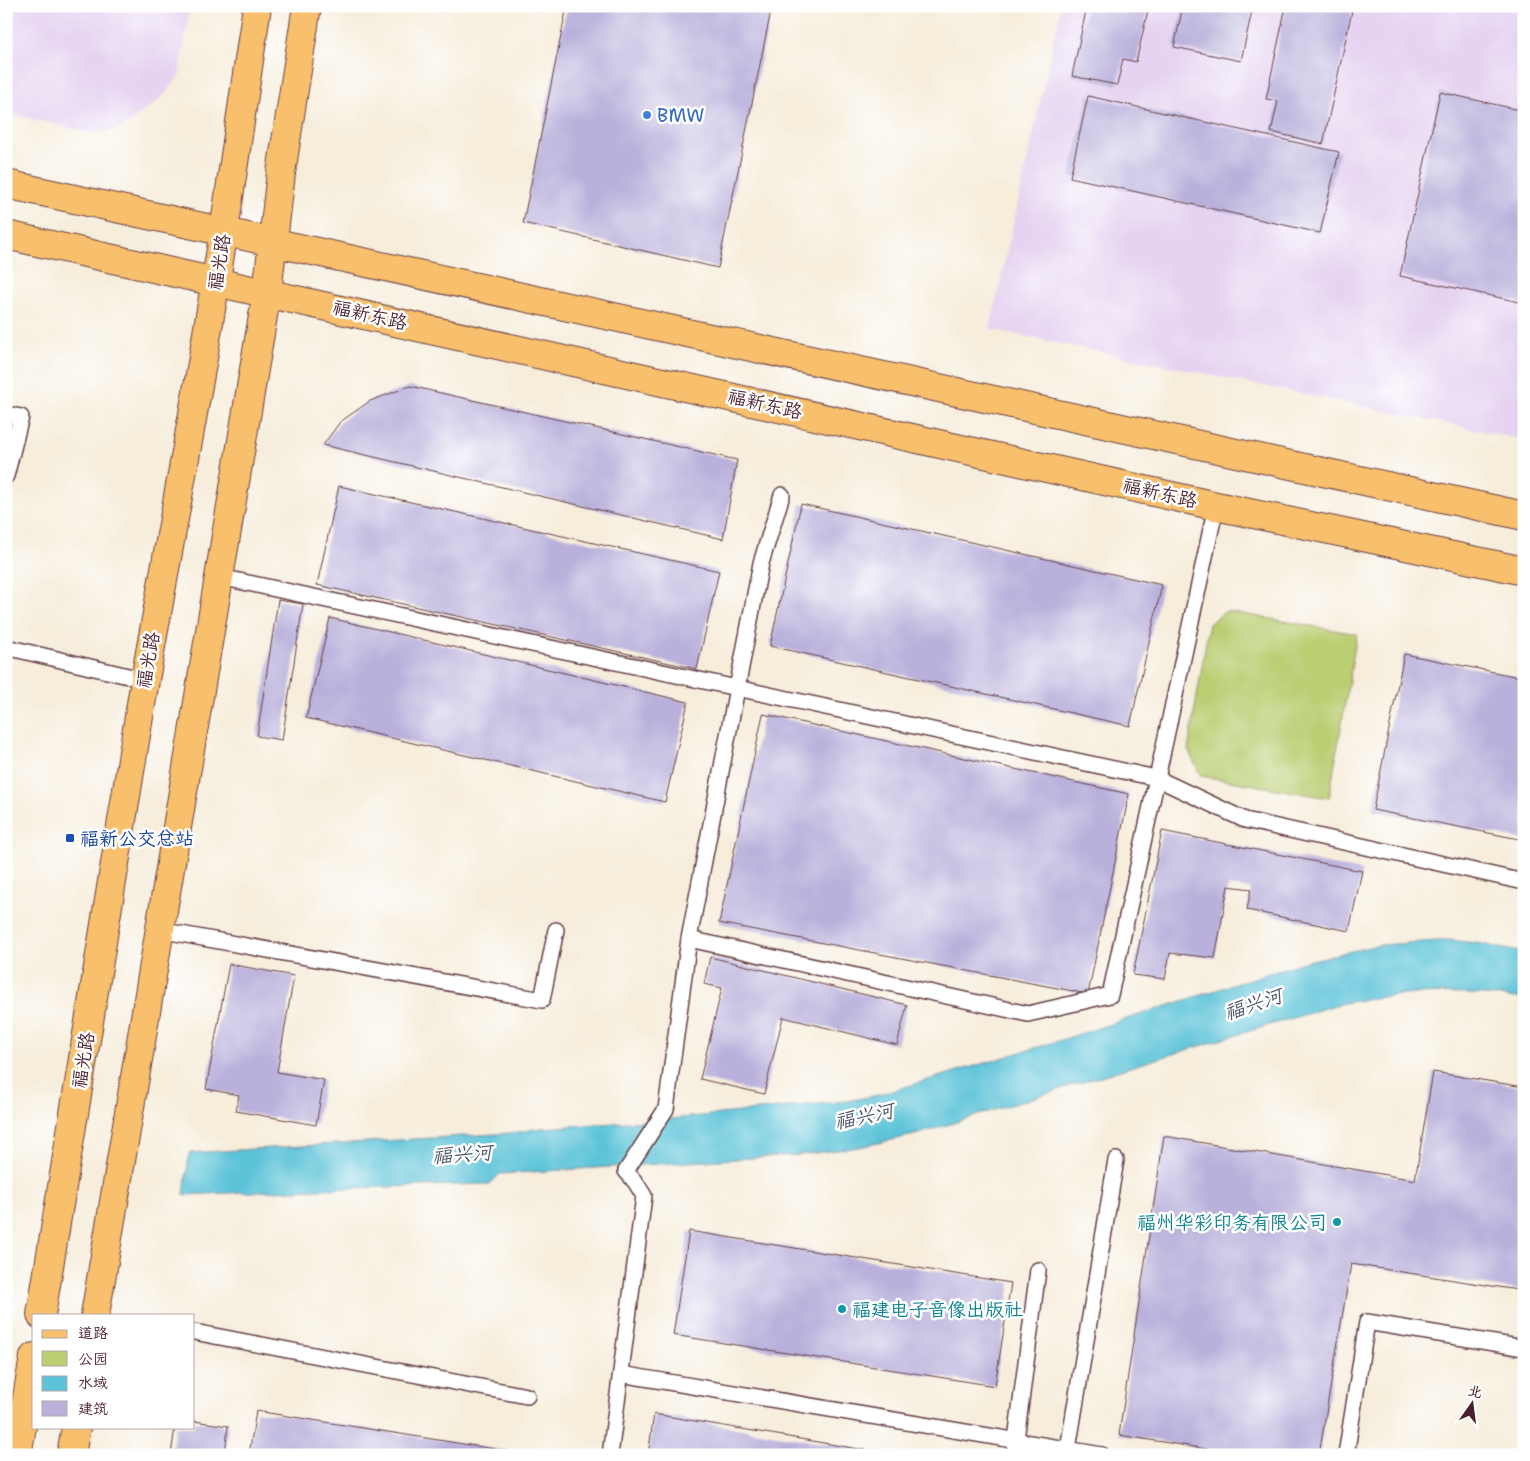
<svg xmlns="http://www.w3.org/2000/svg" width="1530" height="1461" font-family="'Shantell Sans','LXGW WenKai TC',sans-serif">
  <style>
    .built { fill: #e5d3f1 }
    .green { fill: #bace72; stroke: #82764e }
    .water { fill: #5cc3d8; stroke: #537182 }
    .building { fill: #b9b1db }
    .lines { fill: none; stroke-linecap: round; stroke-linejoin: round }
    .lane-casing { stroke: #643e45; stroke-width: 18 }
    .primary-casing { stroke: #643e45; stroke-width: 30 }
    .lane { stroke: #fff; stroke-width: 15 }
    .primary { stroke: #f8bf6c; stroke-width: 28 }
    .shop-dot { fill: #3f7fe0; stroke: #fff; stroke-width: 2 }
    .transit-dot { fill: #1a4fb4; stroke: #fff; stroke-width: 2 }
    .culture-dot { fill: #0f9aa8; stroke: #fff; stroke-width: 2 }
    .labels { text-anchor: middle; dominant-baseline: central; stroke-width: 5; stroke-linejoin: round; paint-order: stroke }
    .shop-label { font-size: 19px; fill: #366cbe; stroke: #fff; text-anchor: start }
    .street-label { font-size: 19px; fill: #4a1f2b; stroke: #fff }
    .transit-label { font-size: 19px; fill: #164399; stroke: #fff; text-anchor: start }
    .culture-label { font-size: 19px; fill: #0d838f; stroke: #fff; text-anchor: end }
    .water-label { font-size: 20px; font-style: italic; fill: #505868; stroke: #fff }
  </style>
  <rect width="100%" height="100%" fill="#fff"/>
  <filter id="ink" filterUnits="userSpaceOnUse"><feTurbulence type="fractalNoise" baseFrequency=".02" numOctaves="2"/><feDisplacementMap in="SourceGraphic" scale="10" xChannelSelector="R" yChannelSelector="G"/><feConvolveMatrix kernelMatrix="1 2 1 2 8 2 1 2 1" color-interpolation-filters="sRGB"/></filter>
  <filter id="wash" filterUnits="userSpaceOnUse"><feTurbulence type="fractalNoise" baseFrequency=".0096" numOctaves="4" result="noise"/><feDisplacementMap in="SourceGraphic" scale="20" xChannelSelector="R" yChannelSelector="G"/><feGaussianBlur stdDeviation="1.12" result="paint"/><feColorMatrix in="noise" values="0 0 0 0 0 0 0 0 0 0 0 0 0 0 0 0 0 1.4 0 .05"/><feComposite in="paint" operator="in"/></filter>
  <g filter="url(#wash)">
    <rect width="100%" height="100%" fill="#f6eddb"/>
    <!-- built -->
    <g class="built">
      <path d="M6,6H190L179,76L163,96L131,122L114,131L92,133L6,113Z"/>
      <path d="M1061,6H1524V440L990,329Z"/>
    </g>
    <!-- green -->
    <path class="green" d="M1226,611L1357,634L1329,798L1201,776L1188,750L1209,624Z"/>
    <!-- water -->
    <path class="water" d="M1449,940L1477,943L1524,953V999C1459,991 1403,991 1339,1004L1114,1072L919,1134L860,1147L799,1155L500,1174L490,1184L318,1189L184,1195L189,1153L511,1133L542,1128L671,1119L847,1101L878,1095L1058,1041L1300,963L1342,953L1380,945Z"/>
    <g id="blocks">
      <!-- building -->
      <g class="building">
        <path d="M567,6H772L718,268L523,223Z"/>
        <path d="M1087,6H1149L1136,62L1123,59L1117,85L1072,76Z"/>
        <path d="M1183,6H1253L1241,61L1174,47Z"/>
        <path d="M1286,6H1353L1323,144L1271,132L1278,101L1266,99Z"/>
        <path d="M1440,92L1524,111V303L1400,276Z"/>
        <path d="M1088,96L1339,152L1320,233L1070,177Z"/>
        <path d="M410,386L737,460L723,539L323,445L340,422L370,401Z"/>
        <path d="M339,486L719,571L697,669L317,585Z"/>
        <path d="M801,504L1162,585L1130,726L770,646Z"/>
        <path d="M278,600L303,604L282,740L257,736Z"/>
        <path d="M330,618L688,702L665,802L306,718Z"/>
        <path d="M1404,654L1524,678V840L1373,810Z"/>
        <path d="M763,714L1129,794L1088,994L719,923Z"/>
        <path d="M1162,831L1362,871L1349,931L1247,910L1251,889L1228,886L1215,958L1170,953L1165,979L1133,975Z"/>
        <path d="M710,957L907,1005L897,1045L783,1017L764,1094L700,1079L722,988L704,984Z"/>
        <path d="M229,964L294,976L277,1072L324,1080L316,1125L236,1111L239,1095L206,1089Z"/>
        <path d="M1433,1072L1524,1087V1291L1351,1264L1319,1455H1244L1119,1435L1164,1136L1415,1180Z"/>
        <path d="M689,1231L1011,1283L995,1386L673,1335Z"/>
        <path d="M256,1411L526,1454V1455H249Z"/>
        <path d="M654,1414L888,1454V1455H648Z"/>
        <path d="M194,1421L228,1426L225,1455H171L175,1427H194Z"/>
      </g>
    </g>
  </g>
  <g filter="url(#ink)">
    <use href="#blocks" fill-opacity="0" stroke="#643e45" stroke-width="1"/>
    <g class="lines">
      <!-- lane casing -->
      <g class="lane-casing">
        <g id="lane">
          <path d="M6,414L21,417L6,476"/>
          <path d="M220,577L1156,778L1245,820L1524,882"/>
          <path d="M6,647L145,680"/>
          <path d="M159,930L542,1000L556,930"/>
          <path d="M689,939L1028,1014L1110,995L1216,506"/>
          <path d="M194,1332L527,1396"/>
          <path d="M621,1374L1102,1455"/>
          <path d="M610,1455L644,1196L636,1183L626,1171L666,1109L689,939L761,563L782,495"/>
          <path d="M1014,1455L1038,1270"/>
          <path d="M1067,1455L1116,1160"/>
          <path d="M1346,1455L1367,1322L1524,1348"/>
        </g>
      </g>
      <!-- primary casing -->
      <g class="primary-casing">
        <g id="primary">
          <path d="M6,184L1524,516"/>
          <path d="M6,235L1216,506L1524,571"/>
          <path d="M41,1315L145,680L203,358L224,231L257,6"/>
          <path d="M95,1315L267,292L281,173L307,6"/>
          <path d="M17,1455L34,1357"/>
          <path d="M71,1455L76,1427"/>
        </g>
      </g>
      <!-- lane -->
      <use href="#lane" class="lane"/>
      <!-- primary -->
      <use href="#primary" class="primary"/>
    </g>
  </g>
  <!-- markers -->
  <circle class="shop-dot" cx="647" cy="115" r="5"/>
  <rect class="transit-dot" x="65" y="833" width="10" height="10" rx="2.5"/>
  <g class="culture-dot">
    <circle cx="1337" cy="1222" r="5"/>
    <circle cx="842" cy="1309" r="5"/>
  </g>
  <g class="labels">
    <!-- shop labels -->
    <g class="shop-label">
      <text x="657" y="115">BMW</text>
    </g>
    <!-- street labels -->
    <g class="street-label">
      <text transform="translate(219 262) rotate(-81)">福光路</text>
      <text transform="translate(370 315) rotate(13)">福新东路</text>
      <text transform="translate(765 404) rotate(13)">福新东路</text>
      <text transform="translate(1160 493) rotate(13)">福新东路</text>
      <text transform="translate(148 660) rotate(-80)">福光路</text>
      <text transform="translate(83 1060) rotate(-81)">福光路</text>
    </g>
    <!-- transit labels -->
    <g class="transit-label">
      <text x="80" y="838">福新公交总站</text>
    </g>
    <!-- culture labels -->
    <g class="culture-label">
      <text x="1327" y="1222">福州华彩印务有限公司</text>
      <text x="852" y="1309" text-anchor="start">福建电子音像出版社</text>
    </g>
    <!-- water labels -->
    <g class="water-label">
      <text transform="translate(1253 1004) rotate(-18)">福兴河</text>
      <text transform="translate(864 1116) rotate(-12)">福兴河</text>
      <text transform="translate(462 1154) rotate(-4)">福兴河</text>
    </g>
  </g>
  <!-- margin -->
  <rect width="1530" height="1461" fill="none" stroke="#fff" stroke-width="25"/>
  <!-- legend -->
  <rect x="32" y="1314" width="162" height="115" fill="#ffffff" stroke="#b7a5aa"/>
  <rect x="42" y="1330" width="25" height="8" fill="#f8bf6c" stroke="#b7a5aa"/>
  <text x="78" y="1338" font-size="15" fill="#4a1f2b">道路</text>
  <rect x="42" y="1351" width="25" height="15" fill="#bace72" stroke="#b7a5aa"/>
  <text x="78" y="1364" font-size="15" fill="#4a1f2b">公园</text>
  <rect x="42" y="1376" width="25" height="15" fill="#5cc3d8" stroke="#b7a5aa"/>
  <text x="78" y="1388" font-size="15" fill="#4a1f2b">水域</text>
  <rect x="42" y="1401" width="25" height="15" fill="#b9b1db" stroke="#b7a5aa"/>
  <text x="78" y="1414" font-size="15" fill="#4a1f2b">建筑</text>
  <!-- north arrow -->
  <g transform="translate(1472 1404) rotate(14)" stroke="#ffffff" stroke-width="4" paint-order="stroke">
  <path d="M0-4L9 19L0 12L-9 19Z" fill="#4a1f2b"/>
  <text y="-8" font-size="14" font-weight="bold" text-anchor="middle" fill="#4a1f2b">北</text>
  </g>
</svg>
